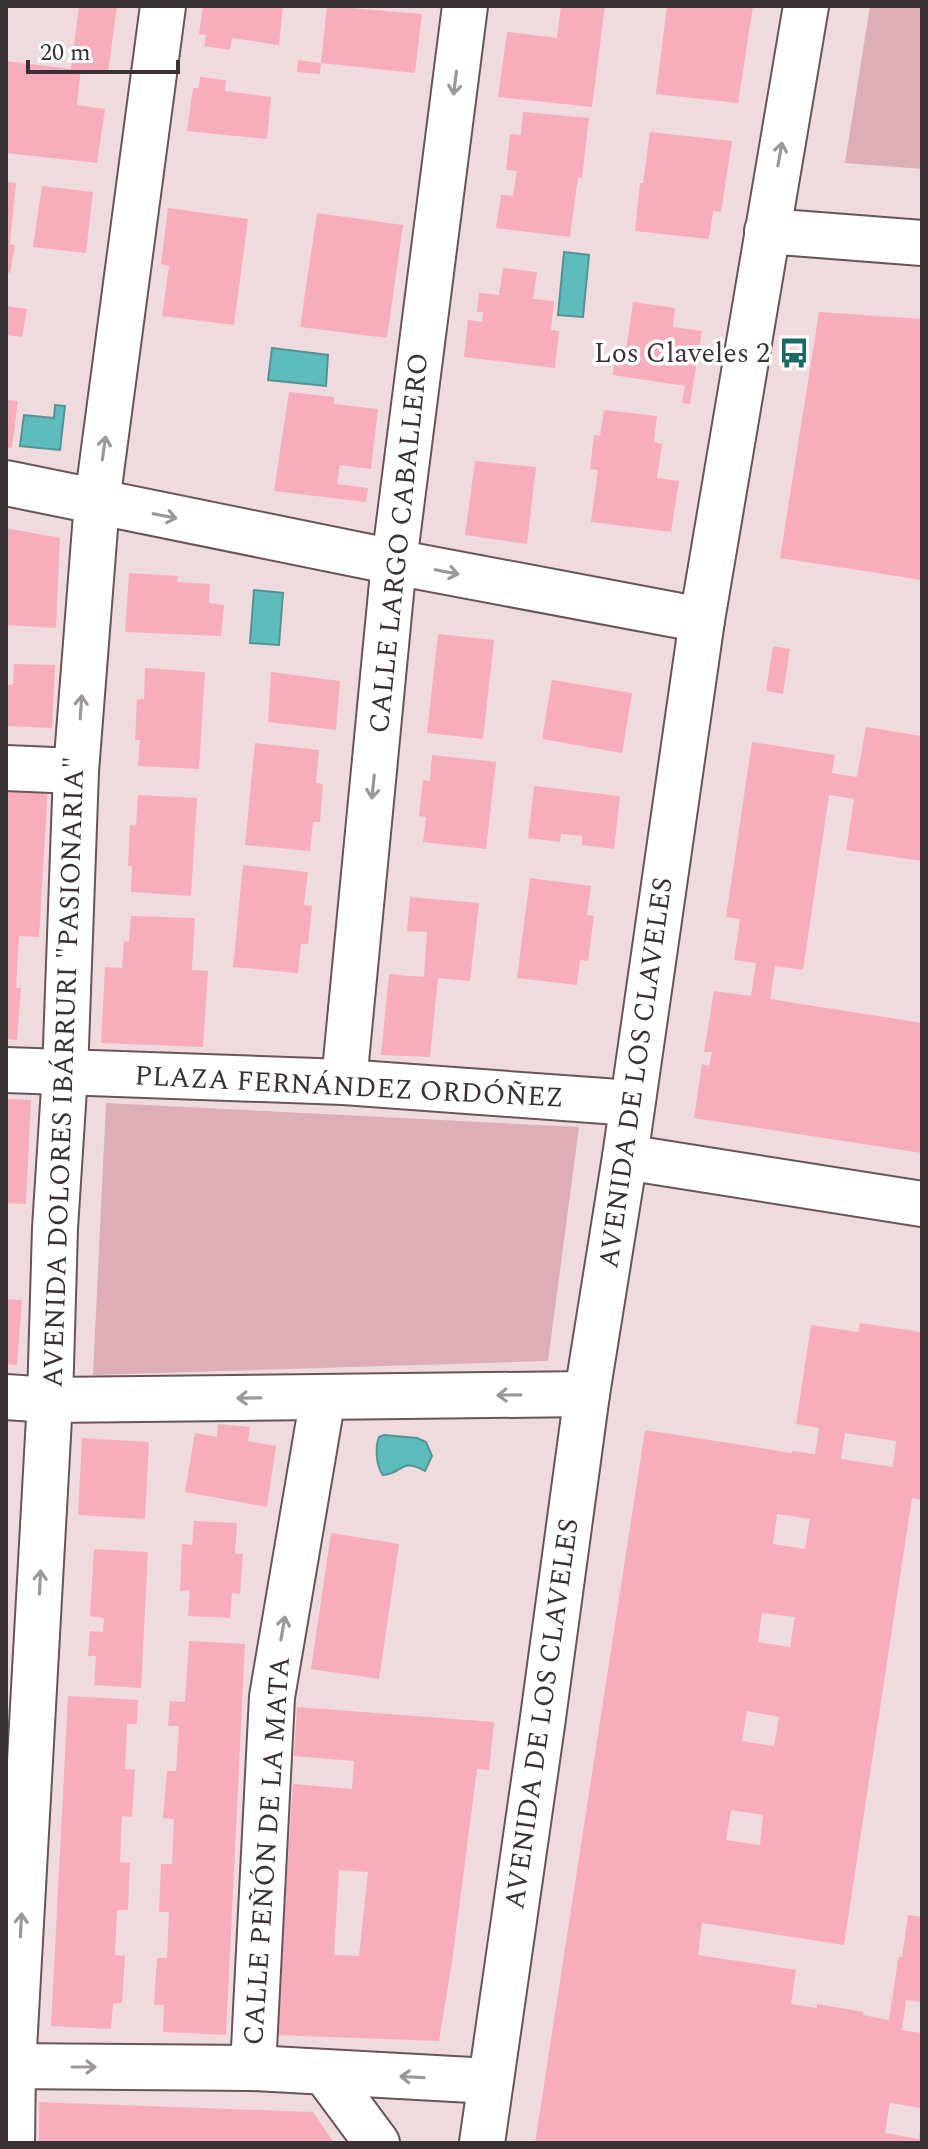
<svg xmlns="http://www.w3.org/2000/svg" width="928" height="2149" font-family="Spectral,serif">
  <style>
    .green { fill: #ddaeb7 }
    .water { fill: #5ebdbc; stroke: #539393; stroke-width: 2 }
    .building { fill: #f8adbc; fill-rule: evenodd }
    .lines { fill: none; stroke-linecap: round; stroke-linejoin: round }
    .street-casing { stroke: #675559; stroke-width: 48 }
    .secondary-casing { stroke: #675559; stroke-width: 48 }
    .street { stroke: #fff; stroke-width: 44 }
    .secondary { stroke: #fff; stroke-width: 44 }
    .oneway { stroke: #9c9899 }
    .labels { text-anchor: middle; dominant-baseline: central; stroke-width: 7; stroke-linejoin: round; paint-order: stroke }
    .poi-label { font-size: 28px; fill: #393133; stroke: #fff; text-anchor: end }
    .street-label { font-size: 28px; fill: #393133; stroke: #fff }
  </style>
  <rect width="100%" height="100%" fill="#efdbde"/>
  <!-- green -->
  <g class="green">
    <path d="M870,6H922V169L845,163Z"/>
    <path d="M106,1103L579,1127L548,1361L93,1375Z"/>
  </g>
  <!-- water -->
  <g class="water">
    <path d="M564,252L589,255L583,317L558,315Z"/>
    <path d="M272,348L328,355L326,386L268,380Z"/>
    <path d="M55,405L65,406L60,450L20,446L24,415L54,418Z"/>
    <path d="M254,590L283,593L279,645L250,643Z"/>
    <path d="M384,1435L417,1438L426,1442L432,1456L425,1471C400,1457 403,1474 383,1475C376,1466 375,1447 379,1437Z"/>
  </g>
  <!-- building -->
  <g class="building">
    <path d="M79,6H117L108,73L81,70L79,86L77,105L105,109L97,163L6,153V61L71,69Z"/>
    <path d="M203,6H283L279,45L232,38L230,50L204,46L206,35L199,34Z"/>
    <path d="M327,6L422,14L415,73L321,63Z"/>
    <path d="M561,6H605L592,107L498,97L507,32L557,38Z"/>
    <path d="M667,6H753L738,103L656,94Z"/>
    <path d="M298,60L321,63L320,74L297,72Z"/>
    <path d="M200,77L226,80L225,91L271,97L267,139L187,131L193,88H199Z"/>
    <path d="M523,112L589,118L582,178L578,177L570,237L496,228L501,195L513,196L517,171L506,170L510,134L521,135Z"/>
    <path d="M650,132L732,141L721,212L713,211L709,239L635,231L640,183H643Z"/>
    <path d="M6,182L16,183L10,244L15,245L10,273L6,272Z"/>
    <path d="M42,186L93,192L86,253L33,247Z"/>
    <path d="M168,208L248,219L234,325L162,316L169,266L161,264Z"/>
    <path d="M317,213L403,225L387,338L300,327Z"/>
    <path d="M503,268L537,272L533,299L554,301L551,330L559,331L555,368L464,357L468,320L482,322L483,312H477L479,293L499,295Z"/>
    <path d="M633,302L675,308L673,327L702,331L690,404L682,403L685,386L613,375L616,350L626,351Z"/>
    <path d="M6,306L27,309L22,337L6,335Z"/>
    <path d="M819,312L922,319V580L780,558Z"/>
    <path d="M289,392L334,397V404L378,409L371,469L340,465L337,484L368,488L366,502L274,491Z"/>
    <path d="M6,400L18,401L12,448L6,447Z"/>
    <path d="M604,410L657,416L654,442L662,444L657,478L679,481L671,532L591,522L598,470L590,469L594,435L600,436Z"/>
    <path d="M475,461L536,467L527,544L465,535Z"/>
    <path d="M6,528L60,538L56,628L6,625Z"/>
    <path d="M129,573L178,576L177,582L210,584L209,603L224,605L221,636L125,632Z"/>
    <path d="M438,634L494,640L483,739L427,733Z"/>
    <path d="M773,646L790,649L783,694L766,691Z"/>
    <path d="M14,664L55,665L52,728L6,726V685H13Z"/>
    <path d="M145,668L205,672L199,769L138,766L140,740H135L137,699H144Z"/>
    <path d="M271,672L340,681L336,730L268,722Z"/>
    <path d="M552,680L632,693L622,753L542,739Z"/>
    <path d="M866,727L922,736V861L846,850L854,799L829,795L803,970L775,966L770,999L922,1023V1153L694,1118L702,1064L709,1066L712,1052H704L714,991L751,996L756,963L734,960L740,919L726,917L752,742L835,755L832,773L857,777Z"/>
    <path d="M255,743L319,750L316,783L323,784L320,822H313L310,851L245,845Z"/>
    <path d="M432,755L496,762L486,849L423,842L426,817L419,816L423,780L430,781Z"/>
    <path d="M6,785L48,787L39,937L19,936L16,988H21L17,1040L6,1039Z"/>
    <path d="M534,786L620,796L614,849L582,845V836L561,834L560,842L528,838Z"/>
    <path d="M138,795L197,798L191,896L131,892L132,866H128L130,825L136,826Z"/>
    <path d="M243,865L308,872L304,905L312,906L308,944H301L298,973L233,967Z"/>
    <path d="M530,878L591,886L587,915L594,916L588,961L580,960L577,985L517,978Z"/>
    <path d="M410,897L479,903L470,981L438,978L430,1057L381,1055L389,974L424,977L427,932L407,931Z"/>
    <path d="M131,916L195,918L192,970L208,971L203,1047L101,1043L105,967L122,968L124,941L129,942Z"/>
    <path d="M6,1099L31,1100L26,1204L6,1203Z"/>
    <path d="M6,1299L22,1300L17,1365L6,1364Z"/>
    <path d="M860,1323L922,1332V1500L912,1498L844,1945L702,1923L698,1955L796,1970L791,2004L817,2008V2004L864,2012L863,2015L889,2020L898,1960L899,1957H902L908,1915L922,1917V2002L906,2000L902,2030L922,2033V2108L890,2103L885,2133L919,2139L920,2130H922V2143H535L645,1430L792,1453V1451L815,1454L819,1428L796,1424L811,1325L858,1332ZM845,1433L896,1441L893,1467L841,1459ZM777,1514L810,1519L805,1549L773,1544ZM762,1613L795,1617L790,1647L758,1642ZM747,1711L779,1717L774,1746L742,1741ZM731,1810L763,1815L760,1845L726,1840Z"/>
    <path d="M218,1424L250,1427L248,1441L276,1446L267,1507L185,1492L195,1433L217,1437Z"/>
    <path d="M82,1438L149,1442L145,1519L78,1515Z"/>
    <path d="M194,1521L237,1523L235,1554H243L240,1594L232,1593L230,1618L188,1616L190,1590L180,1591L182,1544L192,1545Z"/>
    <path d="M331,1533L399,1544L379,1679L311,1669Z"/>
    <path d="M94,1549L148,1552L141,1688L94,1685L96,1656H88L90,1631L103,1632L104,1618L90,1616Z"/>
    <path d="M189,1641L245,1644L226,2035L163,2032L164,2005H154L157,1958H167L168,1933L169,1912H159L161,1864H172L174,1819L163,1818L167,1771H176L179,1726H168L170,1701L185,1702Z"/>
    <path d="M68,1696L138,1700L137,1724H127L125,1769L135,1770L132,1817L122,1816L120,1862L130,1863L129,1886L128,1910H117L115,1955L125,1956L122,2003H113L111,2029L51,2026Z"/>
    <path d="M297,1707L494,1722L489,1770L477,1769L452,1962L439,2041L276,2035L293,1784L352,1789L354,1761L294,1756ZM339,1870L368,1872L359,1956L334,1955Z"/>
    <path d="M39,2102L313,2112L334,2143H39Z"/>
  </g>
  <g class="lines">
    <!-- street casing -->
    <g class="street-casing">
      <g id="street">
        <path d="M767,231L922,243"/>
        <path d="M6,483L394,562L702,620"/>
        <path d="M6,768L76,771"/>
        <path d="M6,1070L344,1082L632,1103"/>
        <path d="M344,1082L394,562L465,6"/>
        <path d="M625,1157L922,1204"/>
        <path d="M6,1397L50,1400L587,1394"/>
        <path d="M6,2066L253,2068L490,2081"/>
        <path d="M253,2068L272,1697L323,1397"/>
        <path d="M325,2073L377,2143"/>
        <path d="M12,2143L13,2067L50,1400L55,1228L65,1073L76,771L97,502L163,6"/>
      </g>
    </g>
    <!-- secondary casing -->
    <g class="secondary-casing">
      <path id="secondary" d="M482,2143L542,1725L587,1394L625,1157L702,620L806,6"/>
    </g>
    <!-- street -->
    <use href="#street" class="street"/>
    <!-- secondary -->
    <use href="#secondary" class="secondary"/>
  </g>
  <!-- one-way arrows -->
  <defs><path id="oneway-shaft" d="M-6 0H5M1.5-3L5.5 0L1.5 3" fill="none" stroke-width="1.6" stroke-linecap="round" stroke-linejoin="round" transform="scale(2)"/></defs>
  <g class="oneway">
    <use href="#oneway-shaft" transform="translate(455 83) rotate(97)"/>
    <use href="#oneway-shaft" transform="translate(780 154) rotate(-80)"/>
    <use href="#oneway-shaft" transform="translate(104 448) rotate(-82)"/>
    <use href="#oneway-shaft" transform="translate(165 516) rotate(11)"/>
    <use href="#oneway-shaft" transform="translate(447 572) rotate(11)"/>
    <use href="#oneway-shaft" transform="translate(81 707) rotate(-86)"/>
    <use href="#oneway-shaft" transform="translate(373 787) rotate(96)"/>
    <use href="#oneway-shaft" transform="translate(509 1395) rotate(179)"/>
    <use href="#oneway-shaft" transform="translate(249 1398) rotate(179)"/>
    <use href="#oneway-shaft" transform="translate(40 1582) rotate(-87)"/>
    <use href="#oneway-shaft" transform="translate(283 1628) rotate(-80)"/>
    <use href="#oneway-shaft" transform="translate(21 1925) rotate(-87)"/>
    <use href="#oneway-shaft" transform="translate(84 2067)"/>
    <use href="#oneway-shaft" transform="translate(412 2077) rotate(-177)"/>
  </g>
  <!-- icons -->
  <defs>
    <g id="bus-bare" transform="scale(2.4)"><path d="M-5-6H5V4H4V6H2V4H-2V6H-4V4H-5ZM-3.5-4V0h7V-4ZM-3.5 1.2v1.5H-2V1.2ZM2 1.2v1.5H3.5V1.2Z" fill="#1a6867" stroke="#fff" stroke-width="2.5" paint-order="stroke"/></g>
  </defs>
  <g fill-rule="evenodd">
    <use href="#bus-bare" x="794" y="353"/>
  </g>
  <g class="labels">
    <!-- poi labels -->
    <g class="poi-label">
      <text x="770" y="353">Los Claveles 2</text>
    </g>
    <!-- street labels -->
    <g class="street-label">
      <text transform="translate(399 543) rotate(-84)">CALLE LARGO CABALLERO</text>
      <text transform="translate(64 1072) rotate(-88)">AVENIDA DOLORES IBÁRRURI "PASIONARIA"</text>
      <text transform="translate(636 1073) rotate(-82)">AVENIDA DE LOS CLAVELES</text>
      <text transform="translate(349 1087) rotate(3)">PLAZA FERNÁNDEZ ORDÓÑEZ</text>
      <text transform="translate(542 1714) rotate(-82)">AVENIDA DE LOS CLAVELES</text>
      <text transform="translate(267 1851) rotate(-86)">CALLE PEÑÓN DE LA MATA</text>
    </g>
  </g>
  <!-- border -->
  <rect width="928" height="2149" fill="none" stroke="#393133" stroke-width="16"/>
  <!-- scale -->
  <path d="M28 60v12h150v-12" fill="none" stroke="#393133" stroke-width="4"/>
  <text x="40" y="60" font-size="24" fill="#393133" stroke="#ffffff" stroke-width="6" paint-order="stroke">20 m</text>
</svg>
